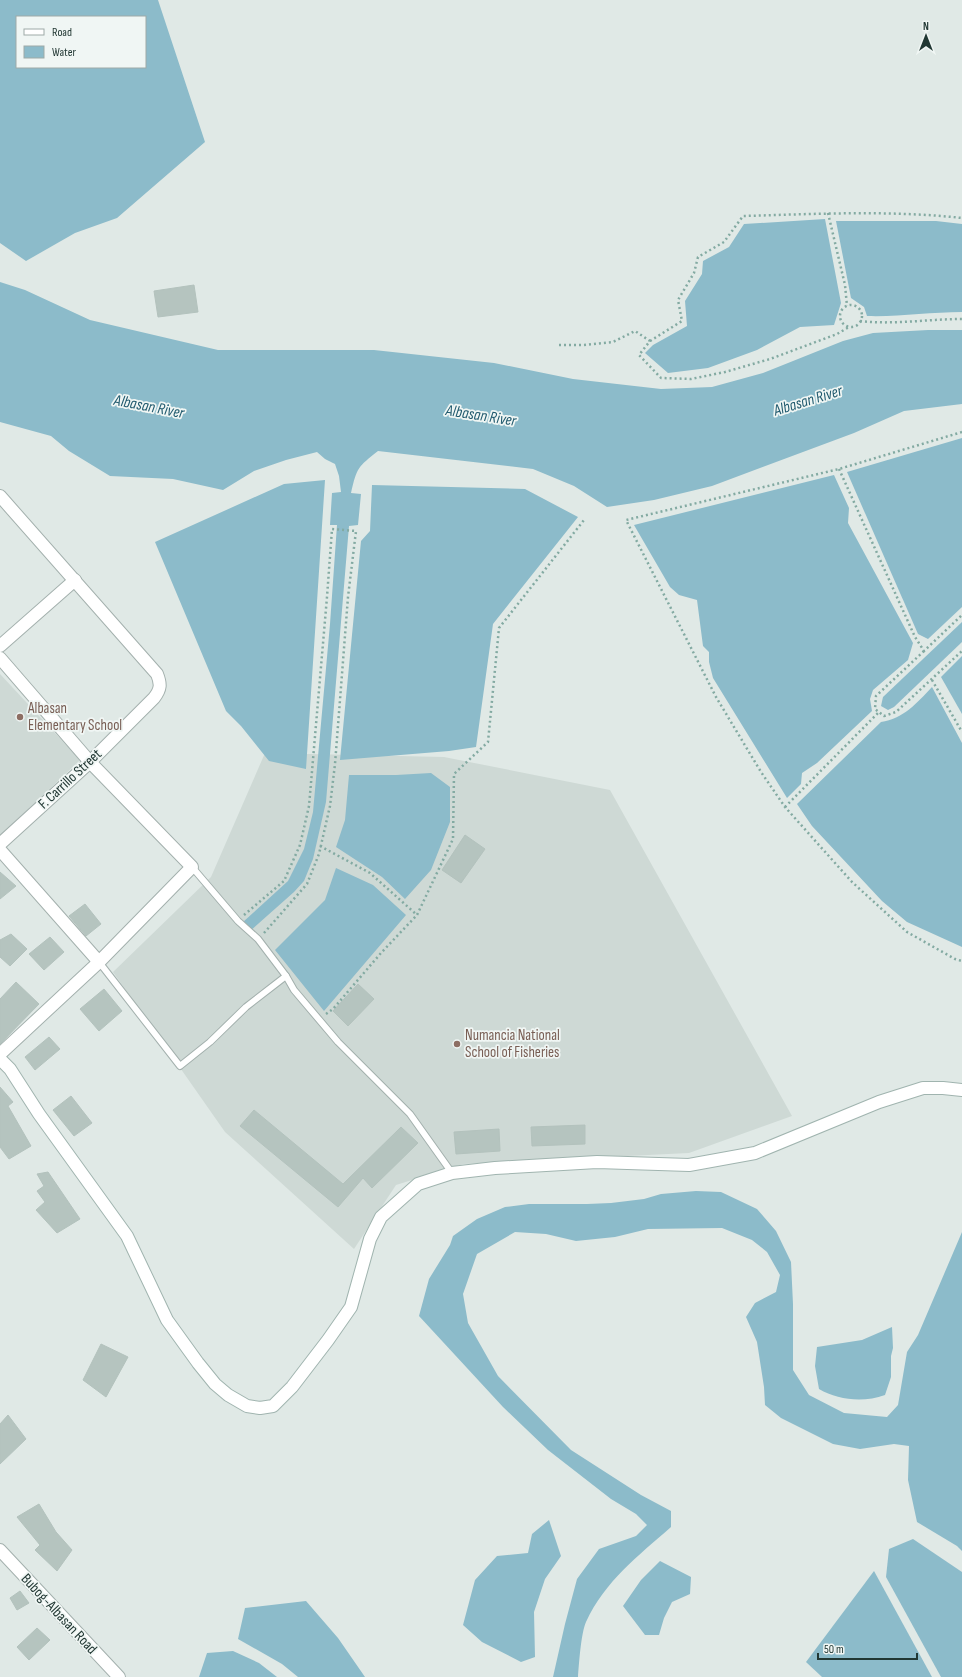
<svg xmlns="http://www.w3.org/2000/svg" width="962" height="1677" font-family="'Sofia Sans Condensed',sans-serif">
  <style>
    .built { fill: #ced9d5 }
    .water { fill: #8cbbca; fill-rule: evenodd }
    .building { fill: #b5c4bf; stroke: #b3c2bd }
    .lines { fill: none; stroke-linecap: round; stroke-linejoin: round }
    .lane-casing { stroke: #a3b0ad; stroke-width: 8 }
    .street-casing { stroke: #a3b0ad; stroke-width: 14 }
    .secondary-casing { stroke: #a0b4af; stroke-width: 14 }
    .path { stroke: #83aaa2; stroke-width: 2.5; stroke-dasharray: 2 3; stroke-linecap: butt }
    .lane { stroke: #fff; stroke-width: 6 }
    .street { stroke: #fff; stroke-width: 12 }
    .secondary { stroke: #fff; stroke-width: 12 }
    .education-dot { fill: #8d6e63; stroke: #f0f6f4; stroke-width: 1.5 }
    .labels { text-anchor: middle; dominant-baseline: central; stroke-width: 3.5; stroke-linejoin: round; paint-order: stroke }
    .education-label { font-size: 15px; fill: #785e54; stroke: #f0f6f4; text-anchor: start }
    .street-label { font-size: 15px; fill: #223834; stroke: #f0f6f4 }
    .water-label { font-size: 16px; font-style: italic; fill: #225b6f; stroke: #f0f6f4 }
  </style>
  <rect width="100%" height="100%" fill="#e0e9e6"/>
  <!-- built -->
  <g class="built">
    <path d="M0,674L80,760L0,836Z"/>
    <path d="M265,753L444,757L610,790L792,1116L689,1153L463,1164L396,1185L354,1249L225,1132L113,972L211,877Z"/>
  </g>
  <!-- water -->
  <g class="water">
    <path d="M0,0H158L205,142L117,218L75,233L26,261L0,243ZM17,17H145V67H17Z"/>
    <path d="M825,219L841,303L834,325L800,327L757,350L708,368L668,373L645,353L653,345L687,326L685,301L702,274L703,261L729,247L744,224Z"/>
    <path d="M836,221H936L962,224V312C930,312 899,317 867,316L864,307L851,298Z"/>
    <path d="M0,282L25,290L90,320L218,350H374L494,363L573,379L661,389L712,387L763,373L843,341L873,333L928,330H962V404L904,411L854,433L712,486L654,500L607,507L574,486L533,469L378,451C358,467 357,467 351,493L361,494L358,525L349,526L326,802L313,859L304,881L294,892L249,932L243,922L288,881L304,849L313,812L330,624L337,525H330L332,493L341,492L339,476L335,464L325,459L317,452L286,460L254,471L223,490L173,479L110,476L69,451L51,436L0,422Z"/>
    <path d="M962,438V607L928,639L918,634L847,472Z"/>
    <path d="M834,475L849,508L848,523L913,643L908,660L873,690L870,699L872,711L817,763L802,773L801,784L787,798L713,678L709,662V652L703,646L697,600L679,595L670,587L634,525Z"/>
    <path d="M325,480L306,769L269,761L241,726L226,711L155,542L284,484Z"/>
    <path d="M372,485L525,489L578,517L493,624L476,747L449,751L340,760L361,541L370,531Z"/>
    <path d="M962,622V642L894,707L888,710L881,706L883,697Z"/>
    <path d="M962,656V714L941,677Z"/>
    <path d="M932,687L962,743V947L907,922L882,901L812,826L797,804L881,722C903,719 917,703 932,687Z"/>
    <path d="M431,773L450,787V822L431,870L405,899L382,877L336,847L345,820L349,775H396Z"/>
    <path d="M336,868L373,885L406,915L324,1011L275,950L325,900Z"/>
    <path d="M696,1191L721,1192L757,1209L776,1231L791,1262L793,1304V1370L809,1395L844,1413L887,1417L898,1405L907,1352L918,1335L962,1232V1551L957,1546L917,1522L908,1480L909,1446L894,1444L860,1449L833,1444L781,1418L765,1405L764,1387L757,1342L746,1317L755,1303L776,1292L780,1275L767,1252L752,1240L722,1228L648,1229L615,1237L576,1241L546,1234L515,1232L477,1254L463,1294L468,1323L498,1376L571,1450L641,1495L671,1511V1527C638,1556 605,1581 586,1622C581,1633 579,1664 578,1677H553L565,1624L577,1579L599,1549L636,1536L647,1525L636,1514L611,1499L548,1450L503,1407L419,1316L429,1279L450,1245L453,1236L477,1219L505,1207L529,1204H587L611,1203L644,1199L661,1194Z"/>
    <path d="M892,1327L893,1348L891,1356V1377L885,1395C863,1403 838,1400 819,1389L815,1366L817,1347L862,1340Z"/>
    <path d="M549,1520L561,1556L545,1579L534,1612L535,1657L521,1662L482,1642L463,1625L475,1580L497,1556L528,1553L532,1534Z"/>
    <path d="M913,1539L962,1572V1677H941L886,1577L889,1549Z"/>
    <path d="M660,1561L691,1577L690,1594L672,1602L664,1618L659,1635H645L623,1606L641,1580Z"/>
    <path d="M874,1571L932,1677H822L806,1662Z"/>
    <path d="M306,1601L338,1638L365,1677H298L282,1664L238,1639L245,1608Z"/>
    <path d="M233,1651L259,1663L277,1677H199L207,1653Z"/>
  </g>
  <!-- building -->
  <g class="building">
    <path d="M194,285L198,312L158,317L154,291Z"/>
    <path d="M465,835L485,849L461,883L442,870Z"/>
    <path d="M0,872L16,886L0,899Z"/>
    <path d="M85,904L101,924L86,936L69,916Z"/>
    <path d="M11,934L27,949L10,966L0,957V940Z"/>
    <path d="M50,937L64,952L44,970L29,954Z"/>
    <path d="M16,982L39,1004L0,1044V999Z"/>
    <path d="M358,984L374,999L348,1026L333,1011Z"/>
    <path d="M104,989L122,1011L99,1031L80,1009Z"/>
    <path d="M49,1037L60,1049L35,1070L25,1057Z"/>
    <path d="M0,1087L13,1102L8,1106L31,1146L9,1159L0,1147Z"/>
    <path d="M71,1096L92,1123L74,1136L53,1110Z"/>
    <path d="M254,1110L343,1184L401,1127L418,1143L372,1188L363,1178L338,1207L240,1126Z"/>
    <path d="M585,1125V1144L532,1146L531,1127Z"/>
    <path d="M499,1129L500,1151L456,1154L454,1132Z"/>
    <path d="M48,1172L80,1219L57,1233L36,1210L45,1202L37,1191L44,1186L37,1174Z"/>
    <path d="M101,1344L128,1357L106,1397L83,1380Z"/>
    <path d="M8,1415L26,1439L0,1464V1424Z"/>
    <path d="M39,1504L56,1532L72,1550L57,1571L35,1550L40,1545L17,1517Z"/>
    <path d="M20,1591L29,1603L17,1610L10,1598Z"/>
    <path d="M37,1628L50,1640L29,1660L17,1647Z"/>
  </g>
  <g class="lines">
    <!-- lane casing -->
    <g class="lane-casing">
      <g id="lane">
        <path d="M192,867L238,921L258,939L286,976L294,990L338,1042L410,1114L452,1173"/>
        <path d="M99,962L180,1066L210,1042L246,1007L286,976"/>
      </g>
    </g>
    <!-- street casing -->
    <g class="street-casing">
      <g id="street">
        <path d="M0,496L157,674C161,684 161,689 154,698L90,762L0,844"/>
        <path d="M0,646L75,580"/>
        <path d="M0,658L90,762L192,867L99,962L0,1054"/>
        <path d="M0,850L99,962"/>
        <path d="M0,1550L119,1677"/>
      </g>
    </g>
    <!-- secondary casing -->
    <g class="secondary-casing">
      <path id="secondary" d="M0,1059L10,1069L39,1114L127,1236L167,1320L198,1363L215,1384L228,1395L247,1406L260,1408L273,1406L292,1387L328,1340L351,1307L370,1239L381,1217L418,1184L452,1173L495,1168L597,1162L689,1165L755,1153L879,1102L923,1088H943L962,1090"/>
    </g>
    <!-- path -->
    <g class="path">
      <path d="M828,213L845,285L847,306"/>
      <circle cx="851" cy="316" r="11"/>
      <path d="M860,321C894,325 928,319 962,319"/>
      <path d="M650,341L682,321L678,300L694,273L698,257L724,242L743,216C816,214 890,210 962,218"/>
      <path d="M559,345H584L613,342L635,331L650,341L639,355L661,378L691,379L725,372L770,359L837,334L849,327"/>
      <path d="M962,432L839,469L626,520L716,697L761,772L785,807L852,882L907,932L955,959L962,961"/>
      <path d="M839,469L915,637L924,651L962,615"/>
      <path d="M924,651L876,696L875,709L884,716L896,712L962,651"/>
      <path d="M932,680L962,732"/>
      <path d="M785,807L879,712"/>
      <path d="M320,846L370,873L417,915L453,839L454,774L488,742L499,628L584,520"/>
      <path d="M244,915L284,881L300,845L309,806L327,597L332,529L356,531L348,597L335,764L330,806L319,854L307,884L264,933"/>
      <path d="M326,1014L333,1009L381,953L417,915"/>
    </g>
    <!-- lane -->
    <use href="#lane" class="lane"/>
    <!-- street -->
    <use href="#street" class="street"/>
    <!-- secondary -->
    <use href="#secondary" class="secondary"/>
  </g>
  <!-- markers -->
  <g class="education-dot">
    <circle cx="20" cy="717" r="4"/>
    <circle cx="457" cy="1044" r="4"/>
  </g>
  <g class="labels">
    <!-- education labels -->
    <g class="education-label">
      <text x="28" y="708">Albasan<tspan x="28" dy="17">Elementary School</tspan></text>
      <text x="465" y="1035">Numancia National<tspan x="465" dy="17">School of Fisheries</tspan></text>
    </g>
    <!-- street labels -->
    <g class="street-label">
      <text transform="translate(70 779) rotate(-43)">F. Carrillo Street</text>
      <text transform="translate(59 1614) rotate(47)">Bubog-Albasan Road</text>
    </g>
    <!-- water labels -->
    <g class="water-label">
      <text transform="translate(808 401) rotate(-17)">Albasan River</text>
      <text transform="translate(149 407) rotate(11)">Albasan River</text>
      <text transform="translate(481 416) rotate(9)">Albasan River</text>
    </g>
  </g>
  <!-- legend -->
  <rect x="16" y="16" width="130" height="52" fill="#f0f6f4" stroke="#9eaaa7"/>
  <rect x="24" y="29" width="20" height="6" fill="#ffffff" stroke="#9eaaa7"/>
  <text x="52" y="36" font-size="12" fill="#223834">Road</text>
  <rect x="24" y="46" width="20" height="12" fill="#8cbbca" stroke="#9eaaa7"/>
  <text x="52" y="56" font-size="12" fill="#223834">Water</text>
  <!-- north arrow -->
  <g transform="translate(926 36)" stroke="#f0f6f4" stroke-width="3" paint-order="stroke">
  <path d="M0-3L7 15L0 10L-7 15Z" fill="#223834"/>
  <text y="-6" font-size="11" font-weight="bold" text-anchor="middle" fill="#223834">N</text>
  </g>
  <!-- scale -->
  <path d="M818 1653v6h99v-6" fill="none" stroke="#223834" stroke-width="2"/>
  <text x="824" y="1653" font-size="12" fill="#223834" stroke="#f0f6f4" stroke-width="3" paint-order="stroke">50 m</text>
</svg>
